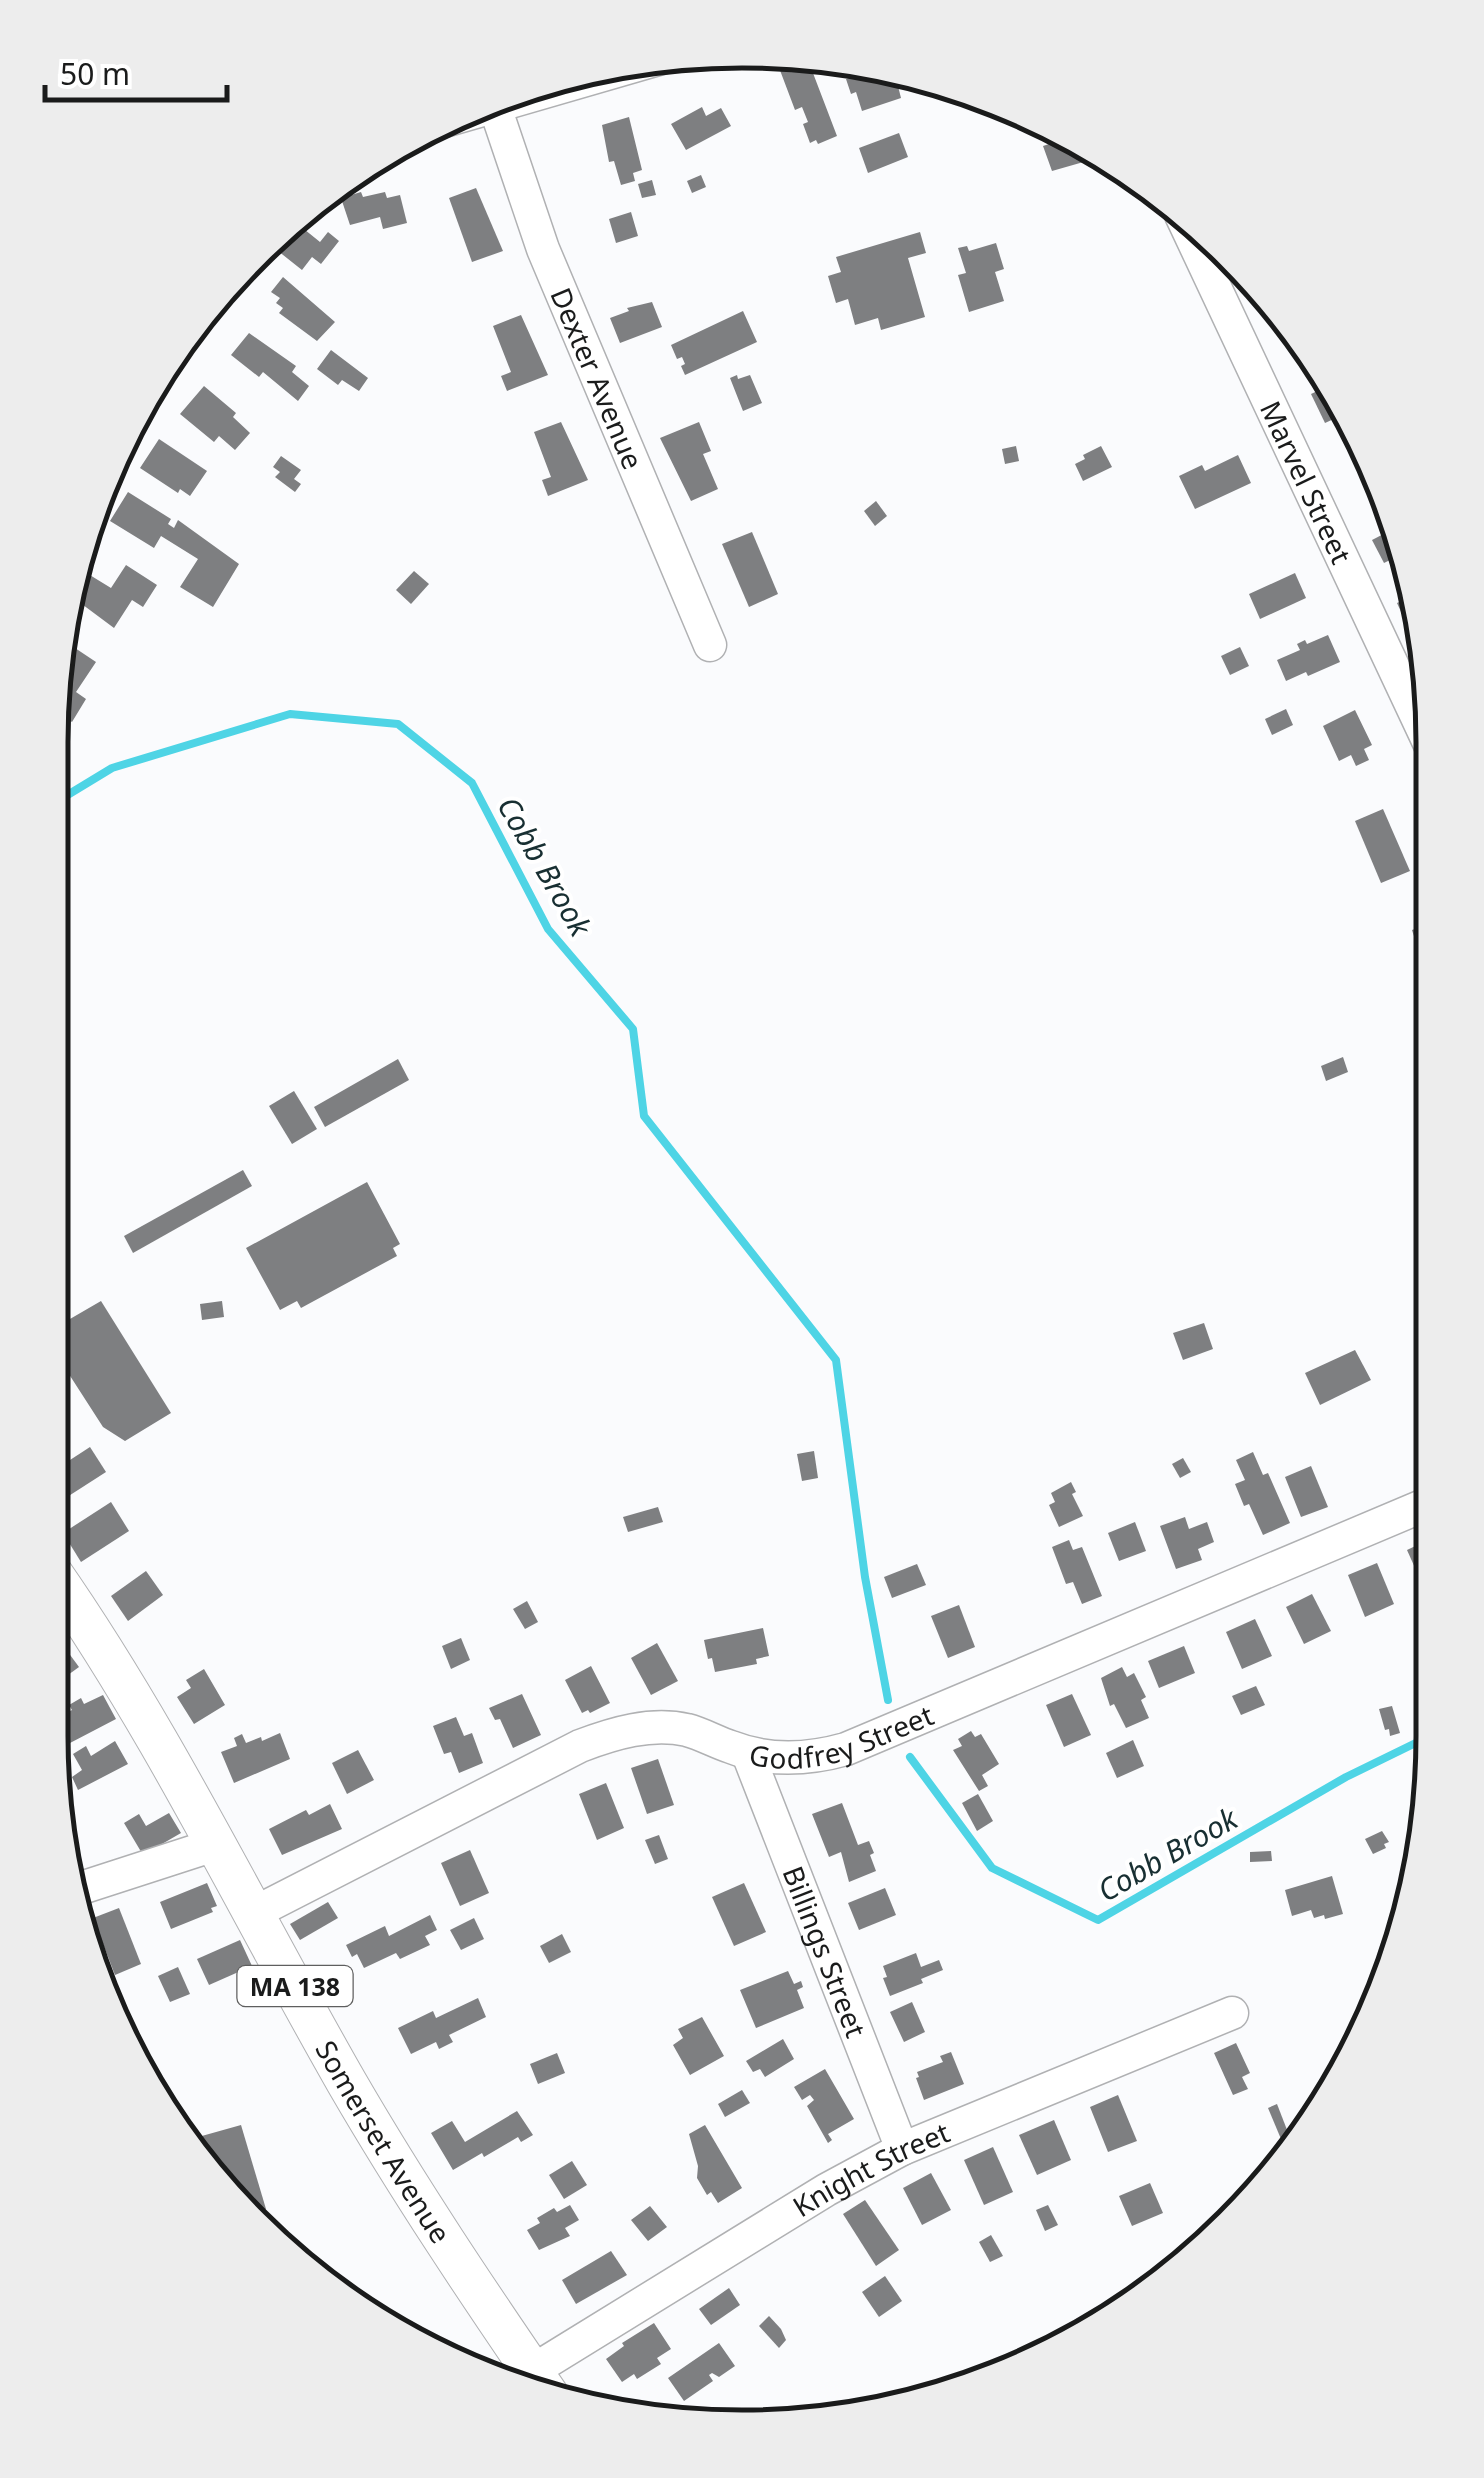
<svg xmlns="http://www.w3.org/2000/svg" width="1484" height="2478" font-family="'Noto Sans',sans-serif">
  <style>
    .lines { fill: none; stroke-linecap: round; stroke-linejoin: round }
    .stream { stroke: #4ed4e5; stroke-width: 8 }
    .building { fill: #7e7f81 }
    .minor-casing { stroke: #b0b1b3; stroke-width: 35 }
    .major-casing { stroke: #b0b1b3; stroke-width: 42 }
    .minor { stroke: #fff; stroke-width: 32 }
    .major { stroke: #fff; stroke-width: 40 }
    .labels { text-anchor: middle; dominant-baseline: central; stroke-width: 8; stroke-linejoin: round; paint-order: stroke }
    .shield { fill: #fff; stroke: #5f5f5f; stroke-width: 2.5 }
    .shield-label { font-size: 25px; font-weight: bold; fill: #1a1b1b }
    .street-label { font-size: 28px; fill: #1a1b1b; stroke: #fff }
    .water-label { font-size: 30px; font-style: italic; fill: #182f32; stroke: #fff }
    .rim { fill: none; stroke: #1a1b1b; stroke-width: 5 }
  </style>
  <rect width="100%" height="100%" fill="#fafbfd"/>
  <g class="lines">
    <!-- stream -->
    <g class="stream">
      <path d="M51,805L112,768L290,714L398,724L472,783L548,929L633,1029L644,1116L836,1360L865,1577L888,1700"/>
      <path d="M910,1757L992,1868L1098,1920L1346,1777L1432,1735"/>
    </g>
  </g>
  <!-- building -->
  <g class="building">
    <path d="M801,56L804,62L808,60L837,136L818,144L816,140L810,143L803,124L808,122L802,107L795,110L778,65Z"/>
    <path d="M845,60L878,63L899,70L904,85L898,86L901,98L862,111L856,92L851,94L846,79L851,78Z"/>
    <path d="M702,107L706,116L721,108L731,126L686,150L671,124Z"/>
    <path d="M629,117L642,170L633,173L635,181L621,185L614,161L609,162L602,125Z"/>
    <path d="M899,133L908,157L868,173L859,148Z"/>
    <path d="M1053,134L1055,139L1066,134L1096,151L1085,156L1087,161L1052,171L1043,146L1049,144L1046,137Z"/>
    <path d="M701,175L706,187L692,193L687,181Z"/>
    <path d="M652,180L656,195L642,198L638,184Z"/>
    <path d="M476,188L503,251L472,262L449,198Z"/>
    <path d="M361,192L363,197L385,192L387,198L400,195L407,223L383,229L380,217L350,225L341,198Z"/>
    <path d="M631,212L638,236L616,243L609,219Z"/>
    <path d="M294,221L320,242L328,232L339,241L321,264L312,257L302,270L273,247Z"/>
    <path d="M920,232L926,253L908,258L925,317L881,330L878,318L855,325L848,299L836,303L828,276L841,272L836,257Z"/>
    <path d="M996,243L1004,269L995,272L1004,301L969,312L958,275L966,273L958,248L967,246L969,251Z"/>
    <path d="M283,277L335,322L317,341L279,313L283,308L276,303L280,298L271,292Z"/>
    <path d="M652,302L662,327L620,343L610,318L629,311L627,308Z"/>
    <path d="M743,311L757,342L685,375L681,366L685,364L682,357L677,359L671,345Z"/>
    <path d="M521,315L548,375L507,391L501,376L511,372L493,326Z"/>
    <path d="M249,333L296,366L292,372L309,386L298,401L263,372L259,377L231,355Z"/>
    <path d="M331,350L368,378L359,391L342,380L338,385L317,369Z"/>
    <path d="M737,375L738,379L750,375L762,403L743,411L730,378Z"/>
    <path d="M1332,384L1349,412L1325,423L1311,394Z"/>
    <path d="M204,386L236,413L233,417L250,433L235,450L219,436L214,442L180,414Z"/>
    <path d="M561,422L588,480L548,496L542,480L551,477L534,432Z"/>
    <path d="M699,422L711,451L703,454L718,489L691,501L660,438Z"/>
    <path d="M1359,436L1375,470L1361,476L1345,442Z"/>
    <path d="M159,439L207,471L190,496L180,489L178,493L140,468Z"/>
    <path d="M1016,446L1019,461L1005,464L1002,449Z"/>
    <path d="M1101,446L1112,467L1083,481L1075,464L1085,459L1083,455Z"/>
    <path d="M1238,455L1251,483L1195,509L1179,476L1202,465L1205,471Z"/>
    <path d="M281,456L301,470L294,479L301,484L295,492L275,477L280,472L273,467Z"/>
    <path d="M128,492L171,519L168,524L174,528L178,520L239,564L213,607L180,587L198,559L161,536L154,548L110,521Z"/>
    <path d="M876,501L887,516L875,526L864,511Z"/>
    <path d="M1399,526L1404,553L1384,563L1372,540Z"/>
    <path d="M752,532L778,594L749,607L722,544Z"/>
    <path d="M126,565L157,585L143,607L132,600L114,628L71,596L80,569L111,588Z"/>
    <path d="M414,571L429,584L411,604L396,590Z"/>
    <path d="M1295,573L1306,598L1260,619L1249,594Z"/>
    <path d="M1412,596L1417,620L1407,625L1397,603Z"/>
    <path d="M1328,635L1340,662L1308,676L1306,672L1286,681L1277,660L1300,650L1297,644L1305,640L1307,644Z"/>
    <path d="M63,640L96,662L76,692L86,699L72,722L52,708Z"/>
    <path d="M1240,647L1249,666L1230,675L1221,656Z"/>
    <path d="M1286,709L1293,725L1272,735L1265,719Z"/>
    <path d="M1355,710L1372,745L1364,749L1369,760L1356,766L1351,755L1339,761L1323,726Z"/>
    <path d="M1383,809L1410,871L1381,883L1355,821Z"/>
    <path d="M1432,923V978L1428,980L1412,930Z"/>
    <path d="M1343,1057L1348,1072L1326,1081L1321,1066Z"/>
    <path d="M398,1059L409,1080L325,1127L314,1107Z"/>
    <path d="M294,1091L317,1129L292,1144L269,1106Z"/>
    <path d="M243,1170L252,1186L133,1253L124,1236Z"/>
    <path d="M367,1182L400,1244L393,1248L397,1256L301,1308L297,1301L280,1310L246,1248Z"/>
    <path d="M101,1301L171,1413L125,1441L103,1427L65,1368L51,1377V1330Z"/>
    <path d="M222,1301L224,1317L202,1320L200,1304Z"/>
    <path d="M1204,1323L1213,1349L1183,1360L1173,1333Z"/>
    <path d="M1355,1350L1371,1380L1320,1405L1305,1373Z"/>
    <path d="M90,1447L106,1472L64,1499L50,1473Z"/>
    <path d="M814,1451L818,1478L802,1481L797,1454Z"/>
    <path d="M1253,1452L1263,1475L1268,1473L1290,1523L1263,1535L1249,1504L1244,1506L1235,1484L1245,1480L1236,1460Z"/>
    <path d="M1183,1458L1191,1472L1180,1478L1172,1464Z"/>
    <path d="M1311,1466L1328,1507L1301,1517L1285,1477Z"/>
    <path d="M1071,1482L1076,1492L1072,1494L1083,1516L1059,1527L1049,1505L1055,1502L1051,1493Z"/>
    <path d="M111,1502L129,1531L81,1562L63,1533Z"/>
    <path d="M658,1507L663,1522L628,1532L623,1517Z"/>
    <path d="M1185,1517L1189,1529L1207,1522L1214,1542L1198,1549L1202,1560L1176,1569L1160,1526Z"/>
    <path d="M1135,1522L1146,1551L1119,1561L1108,1533Z"/>
    <path d="M1432,1538V1606L1407,1550Z"/>
    <path d="M1069,1540L1073,1550L1082,1547L1102,1596L1082,1604L1073,1582L1066,1584L1052,1547Z"/>
    <path d="M1377,1563L1394,1604L1365,1617L1348,1575Z"/>
    <path d="M917,1564L926,1585L892,1598L884,1577Z"/>
    <path d="M146,1571L163,1595L128,1621L111,1596Z"/>
    <path d="M1312,1594L1331,1631L1304,1644L1286,1607Z"/>
    <path d="M527,1601L538,1622L525,1629L513,1609Z"/>
    <path d="M959,1605L975,1647L948,1658L931,1616Z"/>
    <path d="M1255,1619L1272,1656L1242,1669L1226,1632Z"/>
    <path d="M763,1628L769,1656L756,1659L757,1664L715,1672L712,1658L708,1659L704,1640Z"/>
    <path d="M461,1638L470,1660L451,1669L442,1646Z"/>
    <path d="M657,1643L678,1681L651,1695L631,1658Z"/>
    <path d="M62,1644L79,1667L50,1688V1653Z"/>
    <path d="M1184,1646L1195,1673L1159,1688L1148,1661Z"/>
    <path d="M591,1666L610,1703L590,1713L588,1710L582,1713L565,1680Z"/>
    <path d="M1122,1667L1127,1677L1134,1673L1146,1697L1141,1700L1149,1718L1126,1728L1114,1704L1110,1706L1101,1678Z"/>
    <path d="M204,1669L225,1705L194,1724L177,1697L191,1688L186,1680Z"/>
    <path d="M1256,1686L1265,1705L1241,1715L1232,1696Z"/>
    <path d="M522,1694L541,1735L513,1748L500,1719L495,1720L489,1708Z"/>
    <path d="M1072,1694L1091,1735L1064,1747L1046,1705Z"/>
    <path d="M103,1695L116,1719L70,1743L57,1718L72,1710L69,1705L81,1698L84,1704Z"/>
    <path d="M1392,1706L1400,1733L1390,1736L1389,1729L1385,1730L1379,1709Z"/>
    <path d="M456,1717L464,1736L472,1733L483,1763L459,1773L451,1752L444,1754L433,1726Z"/>
    <path d="M971,1731L975,1737L981,1734L999,1764L982,1775L988,1786L979,1791L953,1750L962,1746L958,1739Z"/>
    <path d="M280,1733L290,1759L234,1783L221,1752L237,1746L234,1738L242,1734L246,1743L261,1737L262,1741Z"/>
    <path d="M1133,1740L1144,1766L1117,1778L1106,1753Z"/>
    <path d="M115,1741L128,1764L78,1790L72,1777L82,1770L73,1754L86,1746L91,1756Z"/>
    <path d="M358,1750L374,1780L347,1794L332,1763Z"/>
    <path d="M658,1759L674,1805L647,1814L631,1768Z"/>
    <path d="M606,1783L624,1828L597,1840L579,1794Z"/>
    <path d="M978,1794L993,1821L977,1831L962,1803Z"/>
    <path d="M842,1803L858,1845L869,1841L874,1853L870,1855L876,1871L849,1882L841,1852L829,1857L812,1814Z"/>
    <path d="M330,1804L342,1829L282,1855L269,1829L306,1810L309,1815Z"/>
    <path d="M169,1813L181,1833L143,1855L124,1823L139,1814L146,1826Z"/>
    <path d="M1382,1831L1389,1842L1384,1844L1386,1848L1373,1854L1365,1839Z"/>
    <path d="M659,1835L668,1859L655,1864L645,1840Z"/>
    <path d="M470,1850L489,1893L460,1906L441,1863Z"/>
    <path d="M1271,1851L1272,1861L1250,1862V1852Z"/>
    <path d="M1332,1876L1343,1914L1325,1919L1324,1915L1314,1918L1311,1910L1292,1916L1285,1890Z"/>
    <path d="M207,1883L217,1906L211,1908L213,1912L171,1929L160,1902Z"/>
    <path d="M744,1883L766,1932L734,1946L712,1897Z"/>
    <path d="M885,1888L896,1915L859,1930L848,1903Z"/>
    <path d="M328,1902L338,1918L300,1940L290,1924Z"/>
    <path d="M119,1908L141,1964L115,1975L93,1918Z"/>
    <path d="M430,1915L437,1930L425,1936L430,1945L400,1959L396,1953L364,1968L357,1954L352,1957L346,1945L385,1926L389,1936Z"/>
    <path d="M474,1918L484,1939L461,1950L450,1930Z"/>
    <path d="M562,1934L571,1952L549,1963L540,1946Z"/>
    <path d="M240,1940L252,1966L209,1985L197,1959Z"/>
    <path d="M916,1953L921,1967L939,1960L943,1970L921,1979L923,1983L890,1996L883,1978L887,1977L883,1966Z"/>
    <path d="M178,1967L190,1994L170,2002L158,1976Z"/>
    <path d="M788,1971L794,1984L801,1981L803,1987L797,1990L804,2008L756,2028L740,1990Z"/>
    <path d="M478,1998L486,2017L449,2035L453,2042L439,2049L436,2042L411,2054L398,2028L433,2011L436,2018Z"/>
    <path d="M912,2002L925,2032L904,2042L890,2012Z"/>
    <path d="M702,2017L724,2056L690,2075L673,2045L683,2038L678,2029Z"/>
    <path d="M783,2039L794,2059L765,2077L760,2069L753,2072L746,2061Z"/>
    <path d="M1236,2043L1250,2073L1242,2077L1248,2089L1233,2095L1214,2053Z"/>
    <path d="M951,2052L964,2084L924,2100L916,2078L919,2077L917,2072L943,2062L940,2056Z"/>
    <path d="M557,2053L565,2073L538,2084L530,2064Z"/>
    <path d="M825,2069L854,2119L828,2134L832,2140L828,2143L807,2106L814,2100L810,2095L802,2100L794,2087Z"/>
    <path d="M742,2090L750,2103L725,2117L718,2104Z"/>
    <path d="M1118,2095L1137,2141L1108,2152L1090,2107Z"/>
    <path d="M1277,2104L1289,2135L1281,2139L1268,2108Z"/>
    <path d="M517,2111L533,2135L521,2142L518,2137L484,2157L482,2153L453,2170L431,2133L452,2121L465,2142Z"/>
    <path d="M1054,2120L1071,2160L1037,2175L1019,2135Z"/>
    <path d="M241,2125L266,2209L253,2213L193,2157L184,2141Z"/>
    <path d="M705,2125L742,2188L718,2203L711,2192L707,2195L697,2178L698,2166L689,2134Z"/>
    <path d="M993,2147L1013,2192L984,2205L964,2160Z"/>
    <path d="M572,2161L587,2185L564,2199L549,2175Z"/>
    <path d="M931,2173L951,2210L922,2225L903,2188Z"/>
    <path d="M1150,2183L1163,2213L1132,2226L1119,2196Z"/>
    <path d="M865,2200L899,2250L876,2266L843,2214Z"/>
    <path d="M570,2205L579,2220L565,2228L570,2236L539,2250L527,2230L540,2223L537,2218L554,2208L557,2212Z"/>
    <path d="M1048,2205L1058,2225L1045,2231L1036,2210Z"/>
    <path d="M650,2206L667,2227L648,2241L631,2220Z"/>
    <path d="M991,2235L1003,2256L990,2262L979,2242Z"/>
    <path d="M611,2251L627,2275L576,2304L562,2280Z"/>
    <path d="M885,2276L902,2301L879,2317L862,2292Z"/>
    <path d="M729,2288L740,2305L711,2325L699,2309Z"/>
    <path d="M769,2316L781,2329L786,2340L779,2348L759,2326Z"/>
    <path d="M654,2323L671,2349L657,2358L661,2364L637,2379L634,2374L622,2382L606,2359L624,2346L622,2343Z"/>
    <path d="M719,2343L735,2366L719,2377L712,2373L709,2375L713,2381L684,2401L668,2378Z"/>
  </g>
  <g class="lines">
    <!-- minor casing -->
    <g class="minor-casing">
      <g id="minor">
        <path id="s1" d="M495,107L543,249L710,645"/>
        <path d="M441,122L662,58"/>
        <path id="s2" d="M1181,215L1432,749"/>
        <path id="s3" d="M748,1754L902,2149"/>
        <path d="M75,1890L214,1845"/>
        <path id="s4" d="M254,1913L580,1746C614,1733 651,1722 687,1730C702,1734 716,1742 731,1747C769,1762 807,1760 846,1749L1432,1502"/>
        <path id="s5" d="M532,2371L826,2190L902,2149L1232,2013"/>
      </g>
    </g>
    <!-- major casing -->
    <g class="major-casing">
      <g id="major">
        <path id="s6" d="M50,1570C163,1732 249,1912 347,2083C409,2190 479,2294 549,2396"/>
      </g>
    </g>
    <!-- minor -->
    <use href="#minor" class="minor"/>
    <!-- major -->
    <use href="#major" class="major"/>
  </g>
  <g class="labels">
    <!-- shield labels -->
    <rect class="shield" x="237.5" y="1966" width="115" height="40" rx="8"/>
    <g class="shield-label">
      <text x="295" y="1986">MA 138</text>
    </g>
    <!-- street labels -->
    <g class="street-label">
      <text stroke="none"><textPath href="#s1" startOffset="290">Dexter Avenue</textPath></text>
      <text stroke="none"><textPath href="#s2" startOffset="295">Marvel Street</textPath></text>
      <text stroke="none"><textPath href="#s4" startOffset="638">Godfrey Street</textPath></text>
      <text stroke="none"><textPath href="#s3" startOffset="212">Billings Street</textPath></text>
      <text stroke="none"><textPath href="#s6" startOffset="662">Somerset Avenue</textPath></text>
      <text stroke="none"><textPath href="#s5" startOffset="395">Knight Street</textPath></text>
    </g>
    <!-- water labels -->
    <g class="water-label">
      <text transform="translate(545 866) rotate(60)">Cobb Brook</text>
      <text transform="translate(1167 1854) rotate(-30)">Cobb Brook</text>
    </g>
  </g>
  <!-- crop -->
  <path d="M0 0H1484V2478H0ZM742 68H742A674 674 0 0 1 1416 742V1736A674 674 0 0 1 742 2410H742A674 674 0 0 1 68 1736V742A674 674 0 0 1 742 68Z" fill="#ededed" fill-rule="evenodd"/>
  <path class="rim" d="M742 68H742A674 674 0 0 1 1416 742V1736A674 674 0 0 1 742 2410H742A674 674 0 0 1 68 1736V742A674 674 0 0 1 742 68Z"/>
  <!-- scale -->
  <path d="M45 85v15h182v-15" fill="none" stroke="#1a1b1b" stroke-width="5"/>
  <text x="60" y="85" font-size="30" fill="#1a1b1b" stroke="#ffffff" stroke-width="8" paint-order="stroke">50 m</text>
</svg>
